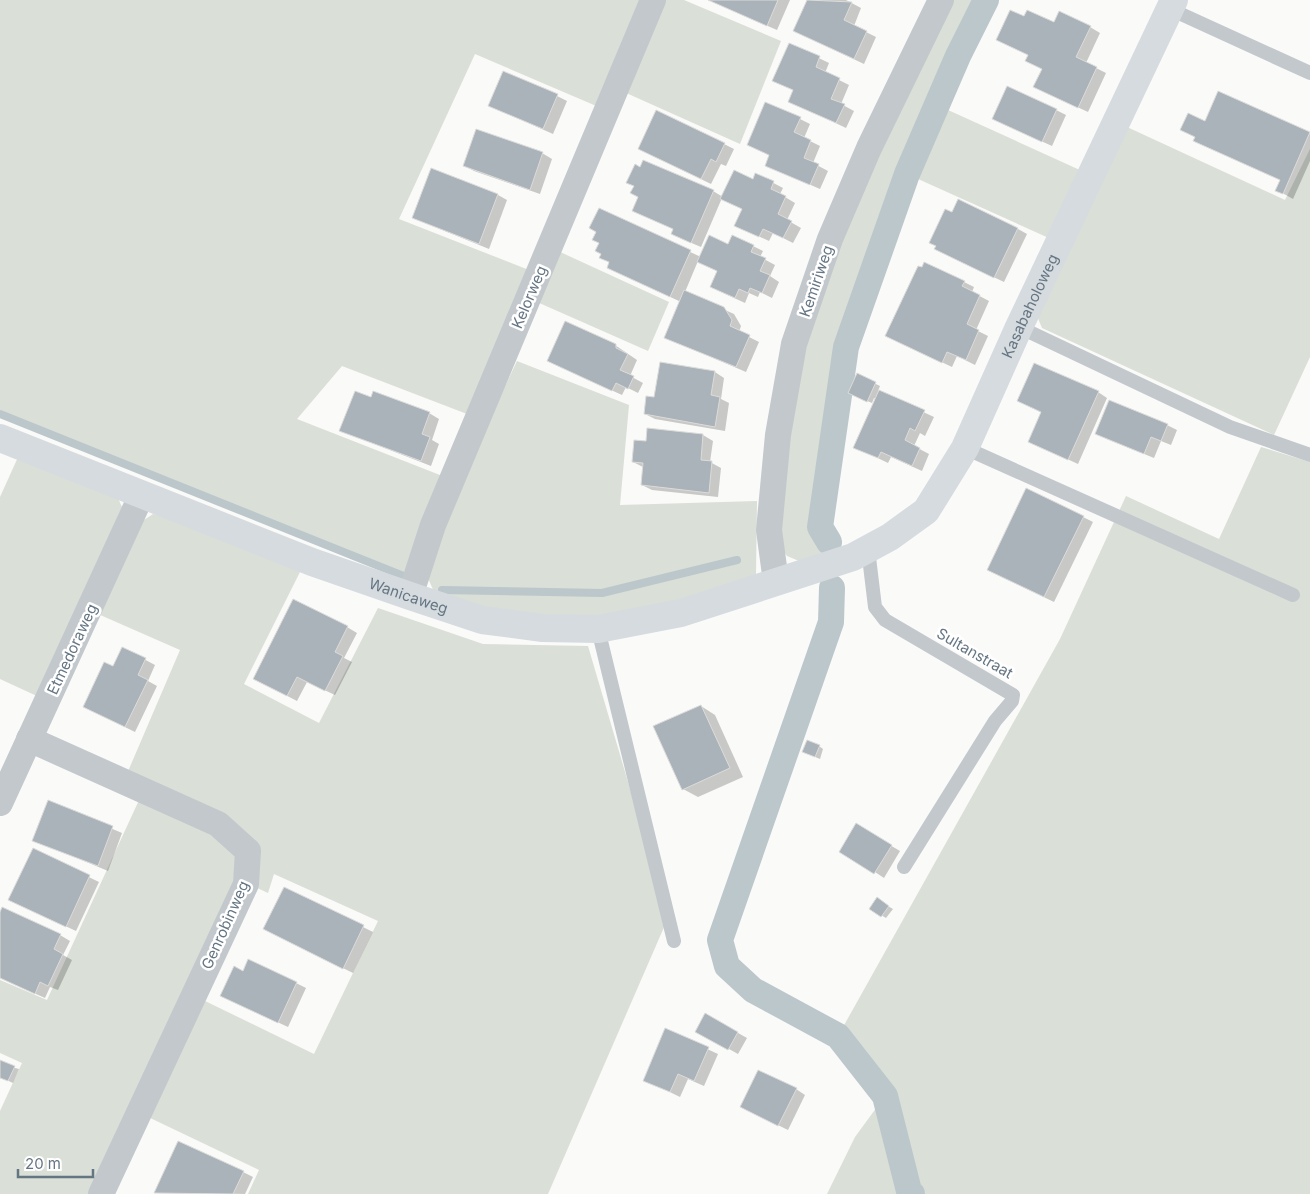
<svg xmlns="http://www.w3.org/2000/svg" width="1310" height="1194" font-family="Inter,sans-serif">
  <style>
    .green { fill: #dadfd7 }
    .shadow { fill: #0003 }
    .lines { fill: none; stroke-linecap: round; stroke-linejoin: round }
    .stream { stroke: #bbc7cb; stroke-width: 8 }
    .canal { stroke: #bbc7cb; stroke-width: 26 }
    .building { fill: #aab3b9; stroke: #dcdcda }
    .lane { stroke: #c3c8cc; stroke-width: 14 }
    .street { stroke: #c3c8cc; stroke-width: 26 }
    .secondary { stroke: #d6dbdf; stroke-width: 28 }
    .labels { text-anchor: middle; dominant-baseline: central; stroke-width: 5; stroke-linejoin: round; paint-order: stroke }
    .street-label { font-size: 15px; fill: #657683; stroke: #fff }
  </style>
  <rect width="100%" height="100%" fill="#fafaf8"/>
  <!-- green -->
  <g class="green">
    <path d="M0,0H649L601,108L475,54L399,219L529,270L467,414L342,366L297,419L445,477L406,577L0,414Z"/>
    <path d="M665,0H684L781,41L740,144L624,92Z"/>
    <path d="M951,0H986L937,105L1082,171L1051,239L907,174L846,347L821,527L829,542V552L799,561L787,556L782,549L780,526L786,447L804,347L848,219Z"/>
    <path d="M1127,127L1285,200L1310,149V357L1274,435L1042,328L1037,316Z"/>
    <path d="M558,251L669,302L648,351L537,302Z"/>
    <path d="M517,361L629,405L620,505L757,501L756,574L749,586L589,621L500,613L435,594L427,576L434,536Z"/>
    <path d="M1261,447L1310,462V1194H827L855,1137L885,1096L838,1036L1060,639L1126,496L1219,539Z"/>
    <path d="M19,455L116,494L122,507L39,697L0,679V497Z"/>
    <path d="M153,514L169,517L302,568L244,684L319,723L378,608L483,644L588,646L668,918L548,1194H248L259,1170L146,1116L203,1000L314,1054L378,921L274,874L268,893L251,885L255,852L126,776L180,650L98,614L141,522Z"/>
    <path d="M140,798L217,833L236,857L239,886L94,1194H0V1111L22,1063L0,1053V980L47,1000Z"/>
  </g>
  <!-- shadow -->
  <g class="shadow">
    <path d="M709,0H790L777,30Z"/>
    <path d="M808,0H846L861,8L854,26L876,37L864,64L794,31Z"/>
    <path d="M1024,17L1054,24L1090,27L1100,33L1086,63L1106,73L1088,112L1045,92L1043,70L1027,61L1029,55Z"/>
    <path d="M790,44L829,63L825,73L849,85L841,104L854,111L846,128L789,101L794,90Z"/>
    <path d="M1219,92L1310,134V161L1293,199L1277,190L1281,180L1181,130L1206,122Z"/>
    <path d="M557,96L567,101L553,134L490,106Z"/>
    <path d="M1056,110L1066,115L1052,146L1003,124Z"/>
    <path d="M800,119L810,124L804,138L820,146L813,163L828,171L820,189L767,166L770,156L748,145Z"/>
    <path d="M724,144L734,149L726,166L721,164L711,184L639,149Z"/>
    <path d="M542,153L552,159L540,194L474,171L465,166Z"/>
    <path d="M756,174L783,188L780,194L795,203L787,220L801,228L793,243L773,233L769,241L745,230L743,209L722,198L701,247L682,239L674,229L634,211L713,191L723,197L753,181Z"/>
    <path d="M498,195L507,200L489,249L413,218Z"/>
    <path d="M599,210L701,257L729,245L753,246L763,251L760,257L775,265L770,276L779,282L772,298L760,292L758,297L749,293L745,303L721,292L711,286L718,271L698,261L685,292L734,314L741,326L739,332L759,342L746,372L676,342L681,302L608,268L610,263L600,257L602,254L598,232Z"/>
    <path d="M1018,229L1027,234L1004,282L945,254Z"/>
    <path d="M922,269L964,282L974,287L972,292L989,301L976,330L988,336L975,365L957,356L952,367L897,341Z"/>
    <path d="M615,345L637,360L630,376L643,383L638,393L626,387L622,395L558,366Z"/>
    <path d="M715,372L724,378L721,399L729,403L725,431L655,419L645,414L655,398Z"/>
    <path d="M857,375L880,386L878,391L934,417L925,436L920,433L914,446L929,454L922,471L891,457L888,463L855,447L876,399L874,398L872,403L853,395Z"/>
    <path d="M1098,392L1107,398L1078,464L1030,442L1042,413L1018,401Z"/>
    <path d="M372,398L429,413L439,419L432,440L439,444L431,466L341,431Z"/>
    <path d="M1167,425L1177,430L1171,445L1161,441L1154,458L1107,439Z"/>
    <path d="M648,430L703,435L713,441L710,462L721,468L718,497L652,490L642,485L643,467L633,462L647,442Z"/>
    <path d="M1083,517L1093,522L1054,602L998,575Z"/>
    <path d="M347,627L357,633L344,658L352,662L335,695L307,682L297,701L264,684Z"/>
    <path d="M123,648L155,665L148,681L157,686L135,732L84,707L113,668Z"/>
    <path d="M701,706L715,715L743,777L698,797L683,789Z"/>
    <path d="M819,746L823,749L820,759L808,754Z"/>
    <path d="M49,802L122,833L108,871L34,840Z"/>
    <path d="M856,825L900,851L884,878L875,872Z"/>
    <path d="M33,850L99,882L76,931L20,905Z"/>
    <path d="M284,888L373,932L353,973L274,934Z"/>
    <path d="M881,902L893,909L886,918L871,909Z"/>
    <path d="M0,915L60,935L70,941L63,955L72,960L58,990L50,987L45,998L0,978Z"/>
    <path d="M244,972L296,983L306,988L288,1027L232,1001Z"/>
    <path d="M706,1015L747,1038L738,1054L697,1031Z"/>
    <path d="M666,1030L718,1054L704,1086L688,1079L680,1097L645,1080Z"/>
    <path d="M0,1064L19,1069L13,1083L0,1077Z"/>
    <path d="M796,1089L805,1095L788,1130L751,1112Z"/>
    <path d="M243,1172L253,1177L245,1194L156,1192Z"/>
  </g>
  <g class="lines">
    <!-- stream -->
    <g class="stream">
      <path d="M0,414L406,577"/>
      <path d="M442,590L602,593L737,560"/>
    </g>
    <!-- canal -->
    <g class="canal">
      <path d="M829,542L820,527L846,347L907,174L958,56L986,0"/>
      <path d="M832,588L831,622L720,940L727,966L753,990L838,1036L885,1096L909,1191L912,1194"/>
    </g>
  </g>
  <!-- building -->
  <g class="building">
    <path d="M708,0H778L767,26Z"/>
    <path d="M807,0L852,2L844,20L867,31L854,59L793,31Z"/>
    <path d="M1010,10L1024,16L1027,10L1054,22L1059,11L1091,26L1076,57L1097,67L1078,108L1033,87L1042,69L1025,61L1028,55L996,40Z"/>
    <path d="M789,43L820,56L816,67L840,78L831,99L845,104L836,123L788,102L793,90L772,81Z"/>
    <path d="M503,71L558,94L543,129L488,106Z"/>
    <path d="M1007,86L1057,109L1042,142L992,119Z"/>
    <path d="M1218,91L1310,132L1283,194L1275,191L1280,180L1193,141L1195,137L1180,130L1188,113L1205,121Z"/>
    <path d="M765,102L801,117L794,132L811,140L804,158L819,164L810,185L765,166L769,155L747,145Z"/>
    <path d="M656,110L725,143L716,162L711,159L701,179L638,149Z"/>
    <path d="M476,129L543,152L530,190L463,166Z"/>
    <path d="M643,160L714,190L691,243L671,234L673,229L632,211L638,197L630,193L634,186L626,183L635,164L640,167Z"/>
    <path d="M431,168L498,194L479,244L412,218Z"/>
    <path d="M734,170L753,179L755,173L774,181L771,189L786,196L778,214L792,221L783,238L763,229L759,237L734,226L742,209L720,199Z"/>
    <path d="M958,199L1018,228L994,278L934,249L936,246L929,243L945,209L952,212Z"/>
    <path d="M599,208L691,250L670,297L607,268L609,262L599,258L601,254L595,251L599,243L592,240L596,232L589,228Z"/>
    <path d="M709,235L728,244L732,235L754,245L751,252L766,258L760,271L770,275L762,293L750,288L748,293L739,289L735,298L710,287L717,271L697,262Z"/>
    <path d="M924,262L965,281L962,286L980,295L967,324L979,330L966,360L947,352L942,363L885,336L918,266L922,267Z"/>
    <path d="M684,290L724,307L732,320L730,326L750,335L736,367L664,338Z"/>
    <path d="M565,321L616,344V348L628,354L620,370L634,376L628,389L616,383L612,391L547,361Z"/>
    <path d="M660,362L715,371L711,395L720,397L715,427L644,414L646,396L654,397Z"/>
    <path d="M1034,363L1099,391L1068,460L1028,442L1041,412L1017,401Z"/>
    <path d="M857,373L876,382L867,402L848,393Z"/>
    <path d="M879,390L925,410L915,431L910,428L905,440L920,448L912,466L881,452L878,458L853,448Z"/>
    <path d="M355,391L371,397L373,391L430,412L422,434L430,437L421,461L339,431Z"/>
    <path d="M1109,400L1168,424L1161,441L1151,437L1144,454L1095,434Z"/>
    <path d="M647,428L703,434L701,460L712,461L709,493L641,485L643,463L632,462L634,440L646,441Z"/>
    <path d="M1026,488L1084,516L1044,597L987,570Z"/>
    <path d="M293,599L348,626L335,652L343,656L325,691L297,677L287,696L253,679Z"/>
    <path d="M122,647L146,658L138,675L148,680L125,727L83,707L104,662L113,666Z"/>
    <path d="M701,705L730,768L682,790L653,726Z"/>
    <path d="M807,740L820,745L815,757L802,752Z"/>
    <path d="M48,800L113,826L98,866L32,841Z"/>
    <path d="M856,823L892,845L874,874L839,852Z"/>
    <path d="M33,848L90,875L66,927L8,900Z"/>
    <path d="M284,887L364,925L343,969L263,929Z"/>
    <path d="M877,897L889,906L881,917L869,909Z"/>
    <path d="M2,907L61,934L54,949L63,954L48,986L40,982L35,994L0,978V912Z"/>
    <path d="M248,959L297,982L278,1023L220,996L234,966L243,971Z"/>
    <path d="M705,1013L738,1032L728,1050L695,1032Z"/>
    <path d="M665,1028L709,1047L694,1081L678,1074L670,1092L643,1081Z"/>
    <path d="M0,1060L15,1066L8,1081L0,1078Z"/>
    <path d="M758,1070L797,1088L778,1126L740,1107Z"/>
    <path d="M178,1141L244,1171L233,1194L154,1193Z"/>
  </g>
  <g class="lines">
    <!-- lane -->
    <g class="lane">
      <path d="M1170,9L1310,73"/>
      <path d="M1019,327L1230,427L1310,455"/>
      <path d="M965,448L1293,595"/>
      <path d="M868,549L875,607L885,620L1013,695L1012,701L995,721L904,867"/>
      <path d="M598,629L674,941"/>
    </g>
    <!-- street -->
    <g class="street">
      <path d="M776,582L769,530L778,435L794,344L830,239L869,148L941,0"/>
      <path d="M410,596L433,525L653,0"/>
      <path d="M29,739L218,824L248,851L246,884L101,1194"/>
      <path d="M0,803L142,494"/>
    </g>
    <!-- secondary -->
    <path class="secondary" id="s1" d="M0,438L312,562L410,596L482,620L543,628L598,629L681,613L853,557L890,537L926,511L965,448L1019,327L1174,0"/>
  </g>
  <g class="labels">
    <!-- street labels -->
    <g class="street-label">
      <text transform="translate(816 281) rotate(-71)">Kemiriweg</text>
      <text transform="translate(529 297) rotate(-67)">Kelorweg</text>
      <text stroke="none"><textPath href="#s1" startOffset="1214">Kasabaholoweg</textPath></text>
      <text stroke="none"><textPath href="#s1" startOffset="438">Wanicaweg</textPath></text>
      <text transform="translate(72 649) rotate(-65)">Etmedoraweg</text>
      <text transform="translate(975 653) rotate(30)">Sultanstraat</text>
      <text transform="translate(225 925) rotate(-66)">Genrobinweg</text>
    </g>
  </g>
  <!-- scale -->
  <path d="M18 1169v8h75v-8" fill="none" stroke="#657683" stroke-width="2.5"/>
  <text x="25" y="1169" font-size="15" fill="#657683" stroke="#ffffff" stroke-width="4" paint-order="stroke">20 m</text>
</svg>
